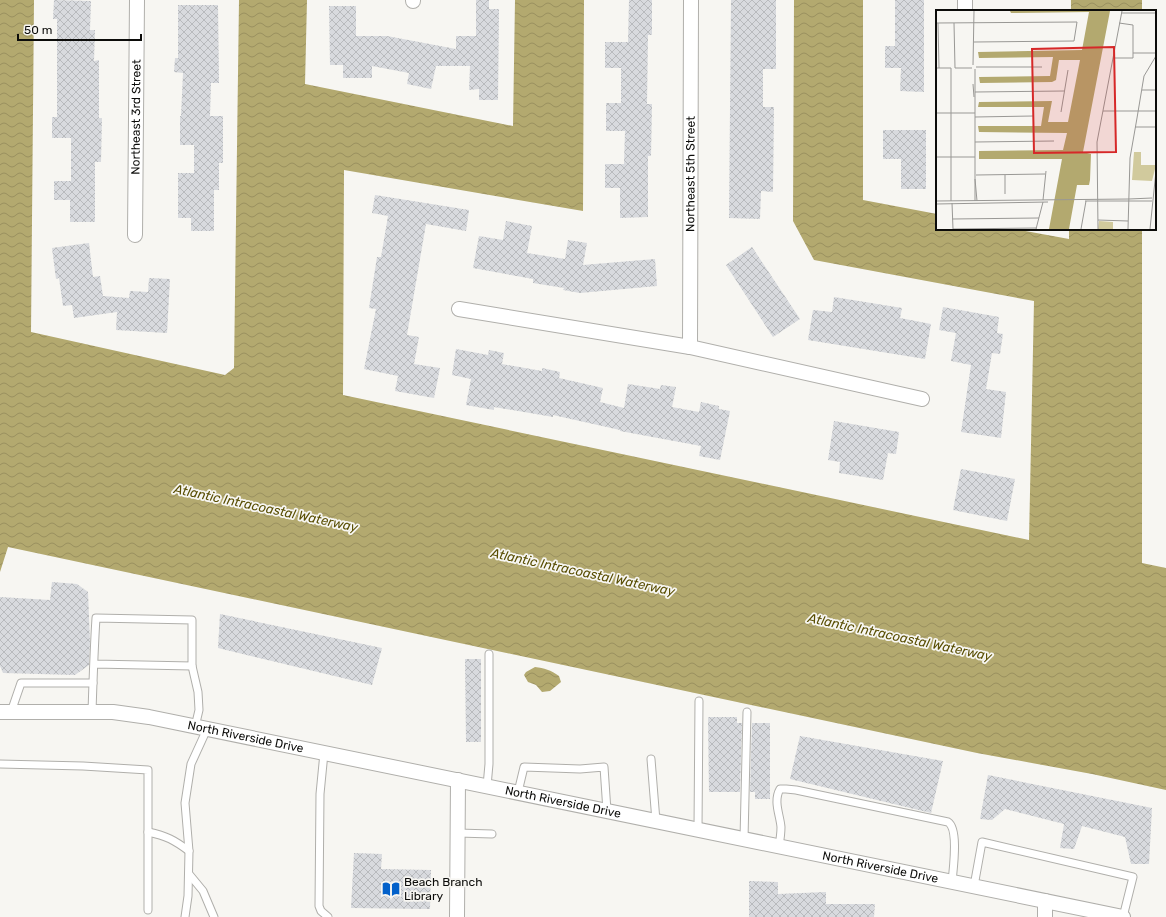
<svg xmlns="http://www.w3.org/2000/svg" width="1166" height="917" font-family="Rubik,sans-serif">
  <style>
    .water { fill: url(#water-waves) }
    .building { fill: url(#building-cross-hatch) }
    .lines { fill: none; stroke-linecap: round; stroke-linejoin: round }
    .service-casing { stroke: #b0afab; stroke-width: 9 }
    .minor-casing { stroke: #b0afab; stroke-width: 16 }
    .service { stroke: #fff; stroke-width: 7 }
    .minor { stroke: #fff; stroke-width: 14 }
    .labels { text-anchor: middle; dominant-baseline: central; stroke-width: 3.5; stroke-linejoin: round; paint-order: stroke }
    .street-label { font-size: 12px; fill: #0c0c0a; stroke: #f7f6f2 }
    .poi-label { font-size: 12px; fill: #0c0c0a; stroke: #f7f6f2; text-anchor: start }
    .water-label { font-size: 13px; font-style: italic; fill: #594e03; stroke: #f7f6f2 }
    .inset-road { fill: none; stroke: #999895; stroke-width: 1 }
    .view { fill: #d62828; fill-opacity: 0.15; stroke: #d62828; stroke-width: 2 }
    .inset-edge { fill: none; stroke: #0c0c0a; stroke-width: 2 }
  </style>
  <defs>
    <pattern id="water-waves" width="16" height="10" patternUnits="userSpaceOnUse"><rect width="16" height="10" fill="#b3a96f"/><path d="M0 5q4-4 8 0t8 0" fill="none" stroke="#99905f"/></pattern>
    <pattern id="building-cross-hatch" width="8" height="8" patternUnits="userSpaceOnUse"><rect width="8" height="8" fill="#d8dade"/><path d="M0 0l8 8M0 8l8-8" fill="none" stroke="#b8babd"/></pattern>
  </defs>
  <rect width="100%" height="100%" fill="#f7f6f2"/>
  <!-- water -->
  <g class="water">
    <path d="M0,0H34L31,332L225,375L234,368L239,0H307L305,84L513,126L515,0H584L583,211L344,170L343,395L1029,540L1034,301L814,260L793,221L794,0H863V200L937,214V229H1014L1069,239V229H1142V563L1166,568V790L1092,774L977,753L8,547L0,572Z"/>
    <rect x="1071" y="0" width="71" height="11"/>
    <path d="M535,667C544,668 551,670 559,676L561,682L550,691L542,692L536,685L528,682L524,675L526,672Z"/>
  </g>
  <!-- building -->
  <g class="building">
    <path d="M54,0L91,1L90,30H95L94,61L99,60V118H102L101,162H95V222H70V200H54V181H71V138H52V117H57V19H53Z"/>
    <path d="M476,0H489V9H499L498,100H479V89L469,90L470,66H436L431,89L407,84L409,73L372,66V78H343V65H330L329,6H356V36H387L456,49V36H476Z"/>
    <path d="M629,0H652V35H648L647,104H652L651,156H648V217L620,218V188H605V164H624L625,131H606V103H621V68H605V42H628Z"/>
    <path d="M731,0H776V69H763V107H774L773,192L761,191L760,219L729,218Z"/>
    <path d="M895,0H924V92L900,91L901,68H885V46H895Z"/>
    <path d="M178,5H218L219,83H211L210,116H223V163H219V190H214V231H191V218H178V173H194V145H180V116H181L183,73L174,72L175,58H178Z"/>
    <path d="M883,130H926V189H901V159H883Z"/>
    <path d="M375,195L469,210L466,231L426,224L407,335L419,337L414,364L440,368L434,398L395,391L398,376L364,369L376,309L369,308L377,257H381L388,216L372,213Z"/>
    <path d="M506,221L532,226L527,253L565,259L568,240L587,243L583,265L655,259L657,286L580,293L563,290L564,288L533,283V279L473,268L479,236L503,240Z"/>
    <path d="M89,243L93,277L100,276L103,296L129,298L130,291L148,292L149,278L170,279L167,333L116,330L117,312L74,318L72,305L63,306L59,278L56,279L52,248Z"/>
    <path d="M752,247L800,319L773,337L726,265Z"/>
    <path d="M834,297L902,308L900,318L931,324L925,359L808,340L813,310L832,312Z"/>
    <path d="M943,307L999,317L997,333L1003,334L1000,354L992,353L986,389L1006,392L1001,438L961,432L971,365L951,361L956,333L939,330Z"/>
    <path d="M456,349L488,355L489,350L504,353L502,364L542,371V368L560,372L559,378L603,388L600,402L624,408L628,384L660,389L661,385L676,387L672,407L699,412L701,402L719,406V409L730,411L720,460L699,456L701,446L620,431V430L553,415V417L494,407V410L466,405L471,379L452,375Z"/>
    <path d="M834,421L899,432L896,454L888,453L883,480L839,473L840,462L828,460Z"/>
    <path d="M961,469L1015,479L1007,521L953,510Z"/>
    <path d="M52,582L77,584L88,592L90,642L89,665L75,675L3,673L0,666V597L50,600Z"/>
    <path d="M220,614L382,648L372,685L218,648Z"/>
    <path d="M465,659H481V742H466Z"/>
    <path d="M708,717H737V723H742L740,792H709Z"/>
    <path d="M752,723H770V799H755V792H750Z"/>
    <path d="M800,736L943,761L931,813L790,779Z"/>
    <path d="M988,775L1152,808L1149,864H1131L1125,837L1082,826L1074,849L1060,848L1064,824L1005,809L992,820L980,819Z"/>
    <path d="M354,853L382,854L381,869L431,870L430,909L351,908Z"/>
    <path d="M749,881L778,882V894L826,892V904H875L874,917H749Z"/>
  </g>
  <g class="lines">
    <!-- service casing -->
    <g class="service-casing">
      <g id="service">
        <path d="M192,666L198,692L199,710L195,727"/>
        <path d="M11,712L21,683H93"/>
        <path d="M92,712C93,681 94,649 96,618L192,620V666L94,664"/>
        <path d="M324,753L320,794L319,906L321,911L328,917"/>
        <path d="M651,759L656,821"/>
        <path d="M0,764L83,766L148,770V910"/>
        <path d="M487,786L489,764V654"/>
        <path d="M518,792L524,767L580,769L604,767L607,811"/>
        <path d="M698,829L699,701"/>
        <path d="M148,832C167,836 174,840 189,851"/>
        <path d="M458,833L492,834"/>
        <path d="M744,839L747,712"/>
        <path d="M779,846C780,840 781,833 781,827C780,815 773,801 780,789H786L796,790L948,822C959,829 953,870 952,882"/>
        <path d="M189,874L203,891L214,917"/>
        <path d="M974,886L982,842L1133,877L1123,917"/>
        <path d="M185,917L188,896L189,851L185,803L191,764L207,729"/>
      </g>
    </g>
    <!-- minor casing -->
    <g class="minor-casing">
      <g id="minor">
        <path d="M413,1V0"/>
        <path d="M965,11V0"/>
        <path id="s1" d="M135,235L137,0"/>
        <path d="M459,309L690,347L922,399"/>
        <path id="s2" d="M690,347L691,0"/>
        <path id="s3" d="M0,712H113L149,717L1123,917"/>
        <path d="M457,917L458,780"/>
        <path d="M1045,917V901"/>
      </g>
    </g>
    <!-- service -->
    <use href="#service" class="service"/>
    <!-- minor -->
    <use href="#minor" class="minor"/>
  </g>
  <!-- icons -->
  <defs>
    <g id="library-bare" transform="scale(1.38)"><path d="M-6-4Q-3-5.5-.7-3.5V5Q-3 3-6 4ZM6-4Q3-5.5 .7-3.5V5Q3 3 6 4Z" fill="#0361ca" stroke="#f7f6f2" stroke-width="2.5" paint-order="stroke"/></g>
  </defs>
  <g fill-rule="evenodd">
    <use href="#library-bare" x="391" y="889"/>
  </g>
  <g class="labels">
    <!-- street labels -->
    <g class="street-label">
      <text stroke="none"><textPath href="#s1" startOffset="118">Northeast 3rd Street</textPath></text>
      <text stroke="none"><textPath href="#s2" startOffset="173">Northeast 5th Street</textPath></text>
      <text stroke="none"><textPath href="#s3" startOffset="248">North Riverside Drive</textPath></text>
      <text stroke="none"><textPath href="#s3" startOffset="572">North Riverside Drive</textPath></text>
      <text stroke="none"><textPath href="#s3" startOffset="896">North Riverside Drive</textPath></text>
    </g>
    <!-- poi labels -->
    <g class="poi-label">
      <text x="404" y="882">Beach Branch<tspan x="404" dy="14">Library</tspan></text>
    </g>
    <!-- water labels -->
    <g class="water-label">
      <text transform="translate(266 508) rotate(12)">Atlantic Intracoastal Waterway</text>
      <text transform="translate(583 572) rotate(12)">Atlantic Intracoastal Waterway</text>
      <text transform="translate(900 637) rotate(12)">Atlantic Intracoastal Waterway</text>
    </g>
  </g>
  <!-- overview -->
  <g transform="translate(936 10)">
    <rect width="220" height="220" fill="#f7f6f2"/>
    <path d="M198,142H205V155H220L216,171L196,170ZM163,211L177,212V219H162Z" fill="#d1ca9d"/>
    <path d="M74,1H174L147,142L155,144L154,170L153,175H141L133,219H113L126,149H43V141L127,140L131,123L43,122L42,116H105L108,97H42L43,92L116,91L112,112H132L144,50H123L120,70L116,72L44,73L43,67L114,66L117,47L43,48L42,42L146,40L153,2L75,3Z" fill="#b3a96f"/>
    <path class="inset-road" d="M185,3H220M0,13L141,12L138,31L38,32M2,13L3,58M18,13L19,58M197,43H220M177,48H197V15L183,13M37,55L38,1M40,57H106M0,58H15M15,58V191M19,58H36M39,59V191M37,74L38,87M206,80H220M39,82L128,81M167,101H220M125,102L132,60M0,103H39M39,107L97,106M199,117H220M39,132L118,131M0,147H39M40,165L109,164M69,165V184M39,169L41,191M193,189L216,188M107,190L110,161M0,191L193,189M149,191H193M193,191H216M16,193L17,219M0,194L112,192M16,209L103,208M162,210L192,211M17,219L101,218M100,219L107,192M145,219L150,191M162,219L161,132L186,1M192,219L194,148L201,108L208,66L220,46M214,219L220,161"/>
    <path class="view" d="M178,37L180,142L98,143L96,39Z"/>
    <rect width="220" height="220" class="inset-edge"/>
  </g>
  <!-- scale -->
  <path d="M18 34v6h123v-6" fill="none" stroke="#0c0c0a" stroke-width="2"/>
  <text x="24" y="34" font-size="12" fill="#0c0c0a" stroke="#f7f6f2" stroke-width="3" paint-order="stroke">50 m</text>
</svg>
